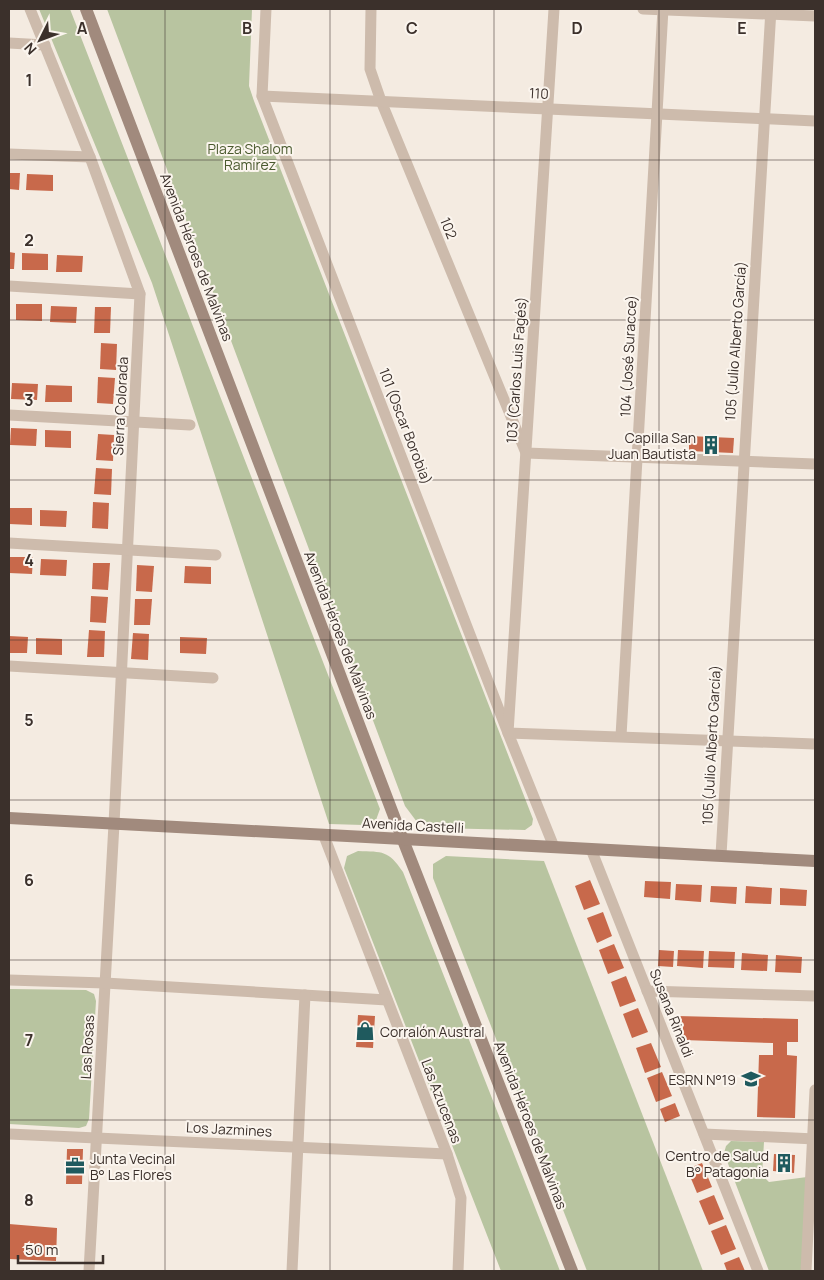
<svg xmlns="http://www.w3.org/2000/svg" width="824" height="1280" font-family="Manrope,sans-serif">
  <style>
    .green { fill: #b8c4a0 }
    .building { fill: #c8694b }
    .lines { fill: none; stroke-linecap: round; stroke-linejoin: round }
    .street { stroke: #cdbbac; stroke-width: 11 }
    .secondary { stroke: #a18a7d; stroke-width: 12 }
    .grid { fill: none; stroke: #3b302b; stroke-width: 1; stroke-opacity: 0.55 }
    .labels { text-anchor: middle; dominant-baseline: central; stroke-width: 4; stroke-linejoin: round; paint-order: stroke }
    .street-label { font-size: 14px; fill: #3b302b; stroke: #fbf5ee }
    .park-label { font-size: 14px; fill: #4a5a2e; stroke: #fbf5ee }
    .poi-label { font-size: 14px; fill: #3b302b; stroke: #fbf5ee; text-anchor: end }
    .grid-label { font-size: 16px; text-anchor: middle; font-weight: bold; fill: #3b302b; stroke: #fbf5ee; stroke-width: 4; stroke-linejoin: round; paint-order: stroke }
  </style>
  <rect width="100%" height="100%" fill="#f4ebe1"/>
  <!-- green -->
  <g class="green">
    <path d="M39,9H70L380,809L376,820L363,825L329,824L152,283Z"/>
    <path d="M107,9H252L249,86L254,101L533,819L532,825L525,830L436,828L417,822L405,806Z"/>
    <path d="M358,851C383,852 388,850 403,872L560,1271H501L344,868L347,856Z"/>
    <path d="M446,856L544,861L703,1271H587L433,878V864Z"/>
    <path d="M9,989L86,990L94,994L96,1001L89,1119L86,1126L79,1128L9,1124Z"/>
    <path d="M731,1141L764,1142L762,1175L769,1182L807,1177L802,1271H769L724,1153L726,1146Z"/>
  </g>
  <!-- building -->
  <g class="building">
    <path d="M9,173H20L19,190L9,189Z"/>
    <path d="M27,174L53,175V191L26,190Z"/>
    <path d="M9,252L15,253L14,269H9Z"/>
    <path d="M22,253L48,254V270H22Z"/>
    <path d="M57,255L83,256L82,272H56Z"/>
    <path d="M16,304H42V321L16,320Z"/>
    <path d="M51,306L77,307L76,323L50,322Z"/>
    <path d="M95,307H111L110,333H94Z"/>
    <path d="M101,343L117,344L116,370L100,369Z"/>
    <path d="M98,377L115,378L113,404L97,403Z"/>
    <path d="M12,383L38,384L37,400L11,399Z"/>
    <path d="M46,385L72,386V402H45Z"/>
    <path d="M11,428L37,429L36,446L10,445Z"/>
    <path d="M45,430L71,431V448L45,447Z"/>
    <path d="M98,434L114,435L113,461L96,460Z"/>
    <path d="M689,436L734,438L733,453L689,451Z"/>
    <path d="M96,468L112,469L111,495L94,494Z"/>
    <path d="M93,502L109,503L108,529L92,528Z"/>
    <path d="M9,508H32V525L9,524Z"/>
    <path d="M40,510L67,511L66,527L40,526Z"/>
    <path d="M9,557H33L32,574L9,573Z"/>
    <path d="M41,559L67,560L66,576L40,575Z"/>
    <path d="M93,563H110L108,590L92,589Z"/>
    <path d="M137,565L154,566L152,592L136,591Z"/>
    <path d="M185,566L211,567V584L184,583Z"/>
    <path d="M91,596L108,597L106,623L90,622Z"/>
    <path d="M135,599H152L150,625H134Z"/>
    <path d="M89,630L105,631L104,657H87Z"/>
    <path d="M133,633L149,634L148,660L131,659Z"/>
    <path d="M9,636L28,637L27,653H9Z"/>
    <path d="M180,637L207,638L206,654L180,653Z"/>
    <path d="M36,638L62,639V655L36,654Z"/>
    <path d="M590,880L600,904L584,910L575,886Z"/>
    <path d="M645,881L671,882L670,899L644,897Z"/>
    <path d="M676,884L702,885L701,902L675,900Z"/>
    <path d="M711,886L737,887L736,904L710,902Z"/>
    <path d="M746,886L772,888L771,904L745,903Z"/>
    <path d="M780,888L807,890L806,906L780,905Z"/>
    <path d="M603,912L612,936L597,943L587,918Z"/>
    <path d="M614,944L624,968L608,974L599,950Z"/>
    <path d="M659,950L674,951L673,967L658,966Z"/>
    <path d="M678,950L704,951L703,968L677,966Z"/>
    <path d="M709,951L735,952L734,968L708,967Z"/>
    <path d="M742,953L768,955L767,971L741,970Z"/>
    <path d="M776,955L802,957L801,973L775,972Z"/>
    <path d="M626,976L636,1001L620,1007L611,982Z"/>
    <path d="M638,1008L648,1032L632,1038L623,1014Z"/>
    <path d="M358,1015L375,1016L373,1048L356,1047Z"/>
    <path d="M677,1016L798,1019V1042H787V1055L797,1056L795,1118L757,1117L759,1055H773V1043L683,1040V1027H677Z"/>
    <path d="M651,1043L661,1067L645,1073L636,1048Z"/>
    <path d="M662,1072L672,1096L656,1102L647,1078Z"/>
    <path d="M675,1103L680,1116L665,1122L660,1109Z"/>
    <path d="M67,1149H83L82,1184H66Z"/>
    <path d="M774,1154L795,1155L794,1173L773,1171Z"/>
    <path d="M702,1163L712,1187L697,1193L687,1169Z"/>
    <path d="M714,1195L724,1219L709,1225L699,1201Z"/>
    <path d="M9,1224L57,1228L56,1261L9,1259Z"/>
    <path d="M726,1225L736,1249L721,1255L711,1231Z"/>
    <path d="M739,1257L745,1271H727L724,1263Z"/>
  </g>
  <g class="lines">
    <!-- street -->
    <g class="street">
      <path d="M30,9L90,157L140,294L114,824L89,1271"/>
      <path d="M266,9L262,96L508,733L554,847"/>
      <path d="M371,9L370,69L381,101L526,453L815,464"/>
      <path d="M554,9L508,733L815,744"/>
      <path d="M643,9L815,16"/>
      <path d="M9,43L45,45"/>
      <path d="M262,96L815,121"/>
      <path d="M9,154L90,157"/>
      <path d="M9,286L140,294"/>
      <path d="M9,415L190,425"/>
      <path d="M9,543L216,555"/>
      <path d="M9,666L213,678"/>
      <path d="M621,736L663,9"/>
      <path d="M324,836L447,1154L461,1198L458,1271"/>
      <path d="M591,849L758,1271"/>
      <path d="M721,855L771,9"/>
      <path d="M9,980L105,983L387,1000"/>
      <path d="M647,991L815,996"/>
      <path d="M9,1134L447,1154"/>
      <path d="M704,1134L815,1139"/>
      <path d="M292,1271L305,995"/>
      <path d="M806,1271L815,1090"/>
    </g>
    <!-- secondary -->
    <g class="secondary">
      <path d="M86,9L403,840L572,1271"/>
      <path d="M9,818L815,861"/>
    </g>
  </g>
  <!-- grid -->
  <path class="grid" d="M165,9V1271M330,9V1271M494,9V1271M659,9V1271M9,160H815M9,320H815M9,480H815M9,640H815M9,800H815M9,960H815M9,1120H815"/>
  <!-- icons -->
  <defs>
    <g id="building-bare" transform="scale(1.5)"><path d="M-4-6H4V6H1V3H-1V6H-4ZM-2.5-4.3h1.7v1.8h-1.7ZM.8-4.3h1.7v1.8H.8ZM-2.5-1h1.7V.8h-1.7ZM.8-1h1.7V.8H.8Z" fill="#1f5a5e" stroke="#fbf5ee" stroke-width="2.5" paint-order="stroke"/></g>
    <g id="shop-bare" transform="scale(1.5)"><path d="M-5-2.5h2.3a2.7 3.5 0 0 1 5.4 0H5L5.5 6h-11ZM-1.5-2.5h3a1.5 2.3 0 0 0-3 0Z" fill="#1f5a5e" stroke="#fbf5ee" stroke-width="2.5" paint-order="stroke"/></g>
    <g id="school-bare" transform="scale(1.5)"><path d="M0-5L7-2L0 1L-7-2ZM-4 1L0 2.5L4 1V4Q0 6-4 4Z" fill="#1f5a5e" stroke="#fbf5ee" stroke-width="2.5" paint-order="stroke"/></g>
    <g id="office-bare" transform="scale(1.5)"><path d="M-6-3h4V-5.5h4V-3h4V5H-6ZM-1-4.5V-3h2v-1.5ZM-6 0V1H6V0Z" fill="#1f5a5e" stroke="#fbf5ee" stroke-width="2.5" paint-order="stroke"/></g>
  </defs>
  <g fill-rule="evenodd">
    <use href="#building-bare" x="711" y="445"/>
    <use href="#shop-bare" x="365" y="1031"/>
    <use href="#school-bare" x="751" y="1079"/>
    <use href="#building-bare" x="784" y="1163"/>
    <use href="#office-bare" x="75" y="1166"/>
  </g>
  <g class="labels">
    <!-- street labels -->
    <g class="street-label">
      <text transform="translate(539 93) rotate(3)">110</text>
      <text transform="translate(449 228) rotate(68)">102</text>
      <text transform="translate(197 257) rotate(69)">Avenida Héroes de Malvinas</text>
      <text transform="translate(735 341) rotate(-86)">105 (Julio Alberto García)</text>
      <text transform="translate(628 356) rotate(-87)">104 (José Suracce)</text>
      <text transform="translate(516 370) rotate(-86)">103 (Carlos Luis Fagés)</text>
      <text transform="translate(120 406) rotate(-87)">Sierra Colorada</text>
      <text transform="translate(406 426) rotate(69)">101 (Oscar Borobia)</text>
      <text transform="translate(341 635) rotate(69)">Avenida Héroes de Malvinas</text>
      <text transform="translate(711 745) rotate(-87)">105 (Julio Alberto García)</text>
      <text transform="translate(413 825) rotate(3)">Avenida Castelli</text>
      <text transform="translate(672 1013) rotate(68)">Susana Rinaldi</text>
      <text transform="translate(87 1047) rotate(-87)">Las Rosas</text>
      <text transform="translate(442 1101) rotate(69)">Las Azucenas</text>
      <text transform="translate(531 1125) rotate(69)">Avenida Héroes de Malvinas</text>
      <text transform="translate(229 1129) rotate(3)">Los Jazmines</text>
    </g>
    <!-- park labels -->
    <g class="park-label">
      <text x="250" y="148">Plaza Shalom<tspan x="250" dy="16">Ramírez</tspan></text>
    </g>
    <!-- poi labels -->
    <g class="poi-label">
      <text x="696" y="437">Capilla San<tspan x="696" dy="16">Juan Bautista</tspan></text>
      <text x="380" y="1031" text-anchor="start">Corralón Austral</text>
      <text x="736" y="1079">ESRN N°19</text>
      <text x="769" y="1155">Centro de Salud<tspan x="769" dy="16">B° Patagonia</tspan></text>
      <text x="90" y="1158" text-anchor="start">Junta Vecinal<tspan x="90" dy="16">B° Las Flores</tspan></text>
    </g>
  </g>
  <g class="grid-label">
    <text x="82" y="34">A</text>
    <text x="247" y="34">B</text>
    <text x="412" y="34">C</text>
    <text x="577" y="34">D</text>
    <text x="742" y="34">E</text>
    <text x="29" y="86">1</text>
    <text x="29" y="246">2</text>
    <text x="29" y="406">3</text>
    <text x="29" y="566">4</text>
    <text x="29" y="726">5</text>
    <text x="29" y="886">6</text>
    <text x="29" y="1046">7</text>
    <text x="29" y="1206">8</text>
  </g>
  <!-- border -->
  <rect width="824" height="1280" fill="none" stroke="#3b302b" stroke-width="20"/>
  <!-- north arrow -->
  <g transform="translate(40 40) rotate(228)" stroke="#fbf5ee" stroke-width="4" paint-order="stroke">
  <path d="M0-4L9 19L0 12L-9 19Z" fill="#3b302b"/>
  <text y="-8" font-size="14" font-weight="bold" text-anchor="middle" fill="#3b302b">N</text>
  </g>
  <!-- scale -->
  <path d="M18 1255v8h85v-8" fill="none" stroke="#3b302b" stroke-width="2.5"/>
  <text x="25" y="1255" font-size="15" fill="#3b302b" stroke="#fbf5ee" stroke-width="4" paint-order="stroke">50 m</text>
</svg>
